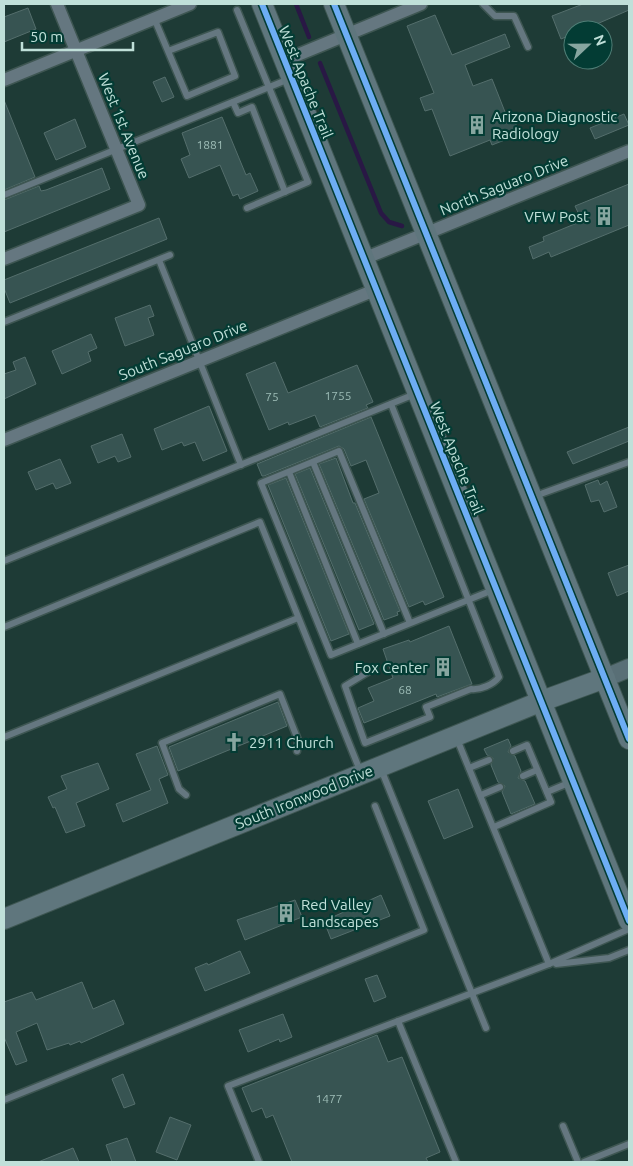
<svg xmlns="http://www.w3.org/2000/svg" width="633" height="1166" font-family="Ubuntu,sans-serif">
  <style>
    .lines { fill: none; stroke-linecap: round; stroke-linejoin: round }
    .stream { stroke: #291845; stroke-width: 4.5 }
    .building { fill: #375452; stroke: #546e6c }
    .service-casing { stroke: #3e5652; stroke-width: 9 }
    .minor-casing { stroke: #3e5652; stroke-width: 15 }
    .secondary-casing { stroke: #3e5652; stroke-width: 20 }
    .primary-casing { stroke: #3e5652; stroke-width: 22 }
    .service { stroke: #657780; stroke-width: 6 }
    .minor { stroke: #657780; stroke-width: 12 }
    .secondary { stroke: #596f76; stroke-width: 18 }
    .primary { stroke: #5f767d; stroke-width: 20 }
    .cycleway-casing { stroke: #033c34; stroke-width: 9 }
    .cycleway { stroke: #6dadf4; stroke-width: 6 }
    .labels { text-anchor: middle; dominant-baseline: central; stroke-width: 4.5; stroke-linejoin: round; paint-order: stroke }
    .number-label { font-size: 12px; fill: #9ebdb7 }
    .street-label { font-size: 15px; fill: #c0e0d9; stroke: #033c34 }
    .poi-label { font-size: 15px; fill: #c0e0d9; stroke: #033c34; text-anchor: start }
  </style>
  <rect width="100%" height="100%" fill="#1e3b36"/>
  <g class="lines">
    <!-- stream -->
    <g class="stream">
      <path d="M296,4L309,37"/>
      <path d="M320,63L381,213L389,222L402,226"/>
    </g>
  </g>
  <!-- building -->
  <g class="building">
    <path d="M583,4H629V10L583,30H573V34L561,39L552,16Z"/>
    <path d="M28,8L36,29L4,42V17Z"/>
    <path d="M435,15L452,55L505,34L510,47L465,65L473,86L492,79L507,117L512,115L520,134L492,145L490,140L450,156L432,109L425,111L420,98L434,93L407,26Z"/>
    <path d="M165,77L174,97L162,102L153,82Z"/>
    <path d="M4,100L35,177L4,190Z"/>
    <path d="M624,114L629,125L595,139L590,128Z"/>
    <path d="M222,117L246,175L250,173L258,191L240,199L238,194L233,196L220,165L189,178L181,159L190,155L182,133Z"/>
    <path d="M75,119L86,147L56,160L44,133Z"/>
    <path d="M102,168L110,189L4,232V200L39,186L41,191L46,190Z"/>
    <path d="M629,184V225L551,257L549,252L533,259L529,247L544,241L543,237L582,221L575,206Z"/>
    <path d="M159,218L167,239L10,303L4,288V280Z"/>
    <path d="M150,305L154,316L148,318L154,335L125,346L115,318Z"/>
    <path d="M91,334L97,348L88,352L91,361L62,374L52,351Z"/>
    <path d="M25,357L36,384L4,399V374L16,370L13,362Z"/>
    <path d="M275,362L288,393L357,365L373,402L366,405L368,408L320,427L315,415L289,425L288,422L269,430L246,374Z"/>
    <path d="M209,406L227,451L203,461L195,442L184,446L182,442L162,450L154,429Z"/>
    <path d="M371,417L444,597L425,605L423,601L409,607L364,499L379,493L366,460L351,466L344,449L339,446L264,476H262L257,464Z"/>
    <path d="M629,427V441L573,464L567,452Z"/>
    <path d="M122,434L131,457L118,462L115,456L98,463L91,446Z"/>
    <path d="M336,458L353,503H355L400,611L397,612L398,615L384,620L319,464Z"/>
    <path d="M60,459L71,483L56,489L53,483L36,490L28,472Z"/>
    <path d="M310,468L374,624L359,630L295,474Z"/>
    <path d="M286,478L349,634L331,641L268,485Z"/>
    <path d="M598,480L600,485L607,481L617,507L604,512L599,500L591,502L585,485Z"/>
    <path d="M629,565V591L617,596L608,573Z"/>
    <path d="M449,626L472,684L437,697L436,694L364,723L358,708L374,701L368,688L393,678L383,649L409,640L410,642Z"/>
    <path d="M278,702L287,726L178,771L169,747Z"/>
    <path d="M508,739L511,746L508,752L515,756L521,771L518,778L525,781L535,804L511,814L502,792L505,786L498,782L491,765L493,758L487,755L484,749Z"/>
    <path d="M157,746L168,775L159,779L168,803L123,822L116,804L151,790L136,754Z"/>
    <path d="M98,763L109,789L76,803L85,826L66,833L55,807L53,808L48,797L67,789L61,776Z"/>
    <path d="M458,789L473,827L444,839L428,801Z"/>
    <path d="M381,895L390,916L331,939L324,921Z"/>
    <path d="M295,900L302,917L245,940L237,920Z"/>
    <path d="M240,951L250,973L205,991L195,968L207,963L208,965Z"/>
    <path d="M377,975L386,997L374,1002L365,979Z"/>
    <path d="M82,982L93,1009L114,1000L124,1024L81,1043L80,1041L70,1045L69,1043L47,1050L37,1023L16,1032L27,1061L16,1065L4,1037V1002L32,992L36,1000Z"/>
    <path d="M283,1014L292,1037L280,1042L279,1039L248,1052L239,1030Z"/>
    <path d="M377,1035L388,1062L402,1057L440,1152L426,1158L428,1162H292L273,1115L266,1118L262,1108L252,1112L242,1088Z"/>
    <path d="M123,1074L135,1104L124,1108L112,1079Z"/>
    <path d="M170,1117L191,1125L177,1160L156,1152Z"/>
    <path d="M127,1138L136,1162H112L106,1145Z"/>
    <path d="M73,1148L79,1162H38Z"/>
  </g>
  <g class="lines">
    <!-- service casing -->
    <g class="service-casing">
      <g id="service">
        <path d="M483,4L495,16H514L528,47"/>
        <path d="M237,10L308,182L247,208"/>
        <path d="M154,18L187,96L235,76L218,32L168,51"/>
        <path d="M233,102L238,113L252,107L285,192"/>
        <path d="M4,195L289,79"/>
        <path d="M159,260L241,465"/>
        <path d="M4,322L170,255"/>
        <path d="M313,462L384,634"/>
        <path d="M289,472L358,644"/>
        <path d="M535,496L629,462"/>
        <path d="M4,561L415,394"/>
        <path d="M410,623L339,451L261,483L331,655C385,633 439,612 493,590"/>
        <path d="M4,627L260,522L361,773"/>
        <path d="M368,672L345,686L365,743L430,717L426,707L471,689C480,690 493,685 499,677L391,404"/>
        <path d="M4,737L298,618"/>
        <path d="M457,739L549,964"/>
        <path d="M469,768L489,760"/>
        <path d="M381,769L486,1028"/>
        <path d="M523,776L537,770"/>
        <path d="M547,792L571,782"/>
        <path d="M186,795L179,789L162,743L280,694L298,740L297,751"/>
        <path d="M481,795L500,787"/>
        <path d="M494,827L551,802L527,745L513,751"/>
        <path d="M556,964L609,958L629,950"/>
        <path d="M4,1100L424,930L375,806"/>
        <path d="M563,1126L578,1162"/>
        <path d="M259,1162L228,1086L398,1021"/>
        <path d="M456,1162L398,1021L549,964L629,929"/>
        <path d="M584,1162L629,1144"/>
      </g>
    </g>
    <!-- minor casing -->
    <g class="minor-casing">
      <g id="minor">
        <path d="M283,61L421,4"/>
        <path d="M4,80L190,4"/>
        <path d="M4,259L139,205L57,4"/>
        <path d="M363,259L629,151"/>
        <path d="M4,440L375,290"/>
      </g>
    </g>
    <!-- secondary casing -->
    <g class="secondary-casing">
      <path id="secondary" d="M605,678L629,668"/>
    </g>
    <!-- primary casing -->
    <g class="primary-casing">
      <g id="primary">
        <path d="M262,4L629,921"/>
        <path d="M334,4L629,739"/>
        <path d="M4,919L542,701L605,678"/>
      </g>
    </g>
    <!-- service -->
    <use href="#service" class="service"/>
    <!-- minor -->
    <use href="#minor" class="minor"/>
    <!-- secondary -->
    <use href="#secondary" class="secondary"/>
    <!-- primary -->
    <use href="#primary" class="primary"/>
    <!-- cycleway casing -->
    <g class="cycleway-casing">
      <g id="cycleway">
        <path d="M262,4L629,921"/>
        <path d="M334,4L629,739"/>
      </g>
    </g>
    <!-- cycleway -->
    <use href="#cycleway" class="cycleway"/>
  </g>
  <!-- icons -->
  <defs>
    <g id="building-bare" transform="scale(1.5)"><path d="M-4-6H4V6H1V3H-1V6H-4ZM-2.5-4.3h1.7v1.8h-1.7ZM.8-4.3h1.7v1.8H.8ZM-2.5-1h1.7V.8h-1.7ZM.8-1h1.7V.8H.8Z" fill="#87a6a0" stroke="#033c34" stroke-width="2.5" paint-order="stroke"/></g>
    <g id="church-bare" transform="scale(1.5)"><path d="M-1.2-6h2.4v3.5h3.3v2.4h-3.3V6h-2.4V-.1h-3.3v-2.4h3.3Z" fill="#87a6a0" stroke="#033c34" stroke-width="2.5" paint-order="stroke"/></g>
  </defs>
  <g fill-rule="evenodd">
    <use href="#building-bare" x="477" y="125"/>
    <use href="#building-bare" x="604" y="216"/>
    <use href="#building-bare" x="443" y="667"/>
    <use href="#church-bare" x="234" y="742"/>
    <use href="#building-bare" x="286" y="913"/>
  </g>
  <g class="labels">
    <!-- number labels -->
    <g class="number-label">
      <text x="210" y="144">1881</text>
      <text x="338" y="395">1755</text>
      <text x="272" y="396">75</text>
      <text x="405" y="689">68</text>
      <text x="329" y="1098">1477</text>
    </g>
    <!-- street labels -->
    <g class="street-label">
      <text transform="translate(306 82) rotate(68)">West Apache Trail</text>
      <text transform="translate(124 126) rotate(68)">West 1st Avenue</text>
      <text transform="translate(504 185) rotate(-22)">North Saguaro Drive</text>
      <text transform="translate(183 350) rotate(-22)">South Saguaro Drive</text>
      <text transform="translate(457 458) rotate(68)">West Apache Trail</text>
      <text transform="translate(304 797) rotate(-22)">South Ironwood Drive</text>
    </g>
    <!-- poi labels -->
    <g class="poi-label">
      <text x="492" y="116">Arizona Diagnostic<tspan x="492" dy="17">Radiology</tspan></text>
      <text x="589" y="216" text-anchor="end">VFW Post</text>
      <text x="428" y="667" text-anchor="end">Fox Center</text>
      <text x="249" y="742">2911 Church</text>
      <text x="301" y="904">Red Valley<tspan x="301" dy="17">Landscapes</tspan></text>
    </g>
  </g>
  <!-- border -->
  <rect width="633" height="1166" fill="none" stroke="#c0e0d9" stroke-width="10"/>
  <!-- north arrow -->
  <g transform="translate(588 45) rotate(68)"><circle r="24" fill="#033c34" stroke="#4f7e76"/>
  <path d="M0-4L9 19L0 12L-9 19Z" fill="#87a6a0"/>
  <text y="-8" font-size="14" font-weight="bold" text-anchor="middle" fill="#c0e0d9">N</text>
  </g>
  <!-- scale -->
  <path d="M22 42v8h111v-8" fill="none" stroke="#c0e0d9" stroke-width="2.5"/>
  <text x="30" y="42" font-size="15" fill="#c0e0d9" stroke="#033c34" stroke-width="4" paint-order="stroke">50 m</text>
</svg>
